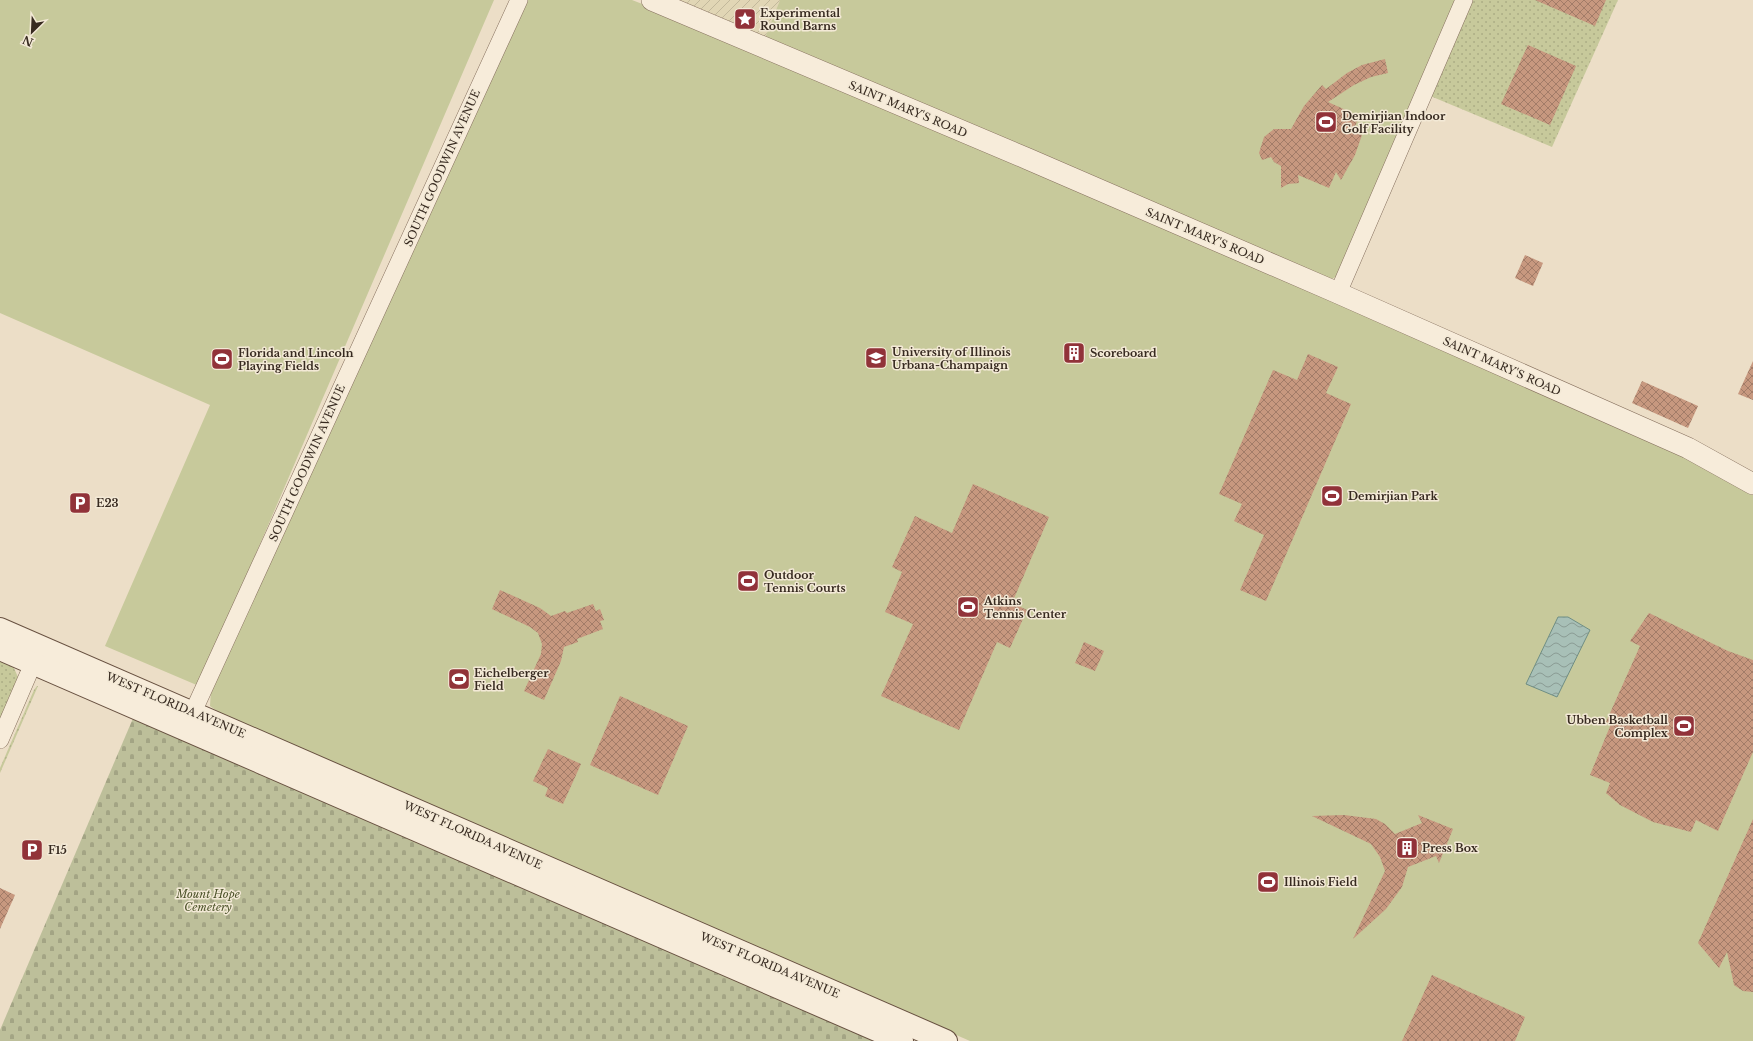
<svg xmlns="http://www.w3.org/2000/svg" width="1753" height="1041" font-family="'Libre Baskerville',serif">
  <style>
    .farmland { fill: url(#farmland-furrows) }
    .grass { fill: url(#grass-dots) }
    .cemetery { fill: url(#cemetery-stones) }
    .green { fill: #c7c99b }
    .water { fill: url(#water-waves); stroke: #6f8e84 }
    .building { fill: url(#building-cross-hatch) }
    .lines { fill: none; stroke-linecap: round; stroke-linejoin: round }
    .minor-casing { stroke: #86705e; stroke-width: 18 }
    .tertiary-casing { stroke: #86705e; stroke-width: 22 }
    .secondary-casing { stroke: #685141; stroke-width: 24 }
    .minor { stroke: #f7ecda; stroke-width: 17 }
    .tertiary { stroke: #f7ecda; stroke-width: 21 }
    .secondary { stroke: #f7ecda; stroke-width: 22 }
    .labels { text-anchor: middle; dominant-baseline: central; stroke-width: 3; stroke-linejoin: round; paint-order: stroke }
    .poi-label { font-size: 11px; font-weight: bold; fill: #372a20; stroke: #f3e9d6; text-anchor: start }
    .street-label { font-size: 11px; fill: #372a20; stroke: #f3e9d6 }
    .park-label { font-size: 11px; font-style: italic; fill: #4b5228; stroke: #f3e9d6 }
  </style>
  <defs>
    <pattern id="farmland-furrows" width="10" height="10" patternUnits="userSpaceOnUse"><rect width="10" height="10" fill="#e1d6b5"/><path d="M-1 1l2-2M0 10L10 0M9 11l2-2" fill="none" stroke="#c2b89b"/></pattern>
    <pattern id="grass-dots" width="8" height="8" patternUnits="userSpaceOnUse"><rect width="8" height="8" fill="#c7c99b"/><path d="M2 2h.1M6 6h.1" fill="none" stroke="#acad85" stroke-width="1.8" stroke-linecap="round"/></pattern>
    <pattern id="cemetery-stones" width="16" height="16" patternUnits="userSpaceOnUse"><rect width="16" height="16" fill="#bdbf9a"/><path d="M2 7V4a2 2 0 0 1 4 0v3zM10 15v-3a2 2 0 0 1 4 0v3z" fill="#a3a484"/></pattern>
    <pattern id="water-waves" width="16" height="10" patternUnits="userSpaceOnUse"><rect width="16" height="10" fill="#a8c0b7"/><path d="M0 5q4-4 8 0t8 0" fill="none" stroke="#8a9c94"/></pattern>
    <pattern id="building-cross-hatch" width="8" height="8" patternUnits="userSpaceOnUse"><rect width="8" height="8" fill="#c7987f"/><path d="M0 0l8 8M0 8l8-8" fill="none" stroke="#a27c68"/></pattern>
  </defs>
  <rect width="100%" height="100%" fill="#ecdec7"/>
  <!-- farmland -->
  <path class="farmland" d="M669,0H780L765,38Z"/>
  <!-- grass -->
  <g class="grass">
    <path d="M1454,0H1618L1552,147L1416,90Z"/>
    <path d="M0,658L13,666L18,677L0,721Z"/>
    <path d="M37,686H38L0,773V768L34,690Z"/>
  </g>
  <!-- cemetery -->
  <path class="cemetery" d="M134,716L880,1041H0V1030Z"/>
  <!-- green -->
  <g class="green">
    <path d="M0,0H494L199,686L105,646L210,405L0,313Z"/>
    <path d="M525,0H632L668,14L863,96L1697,460L1753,493V1041H970L221,714L210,706L211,690Z"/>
    <path d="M780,0H1455L1339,275L1332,279L765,38Z"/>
  </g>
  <!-- water -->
  <path class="water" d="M1558,617H1568L1590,630L1557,697L1526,684Z"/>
  <!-- building -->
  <g class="building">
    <path d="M1535,0H1606L1595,26Z"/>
    <path d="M1528,45L1576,66L1550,125L1501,104Z"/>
    <path d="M1385,59L1388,73L1371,77L1354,85L1328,102L1359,116L1353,132L1362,135L1355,155L1341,180L1336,172L1329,188L1298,175L1299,183L1288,184L1281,188V166L1274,162L1271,157L1262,160L1259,153L1264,137L1274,129H1291L1304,106L1322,85L1326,89L1347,73L1362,65Z"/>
    <path d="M1525,255L1543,263L1533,286L1515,278Z"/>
    <path d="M1308,354L1338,367L1326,393L1351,404L1266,601L1240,590L1264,535L1234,521L1242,504L1219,494L1273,370L1297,380Z"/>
    <path d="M1753,361V400L1738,394Z"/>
    <path d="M1642,381L1698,406L1688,428L1632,403Z"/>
    <path d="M973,484L1049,517L1012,603L1027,610L1010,648L997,642L959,730L881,696L913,624L885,612L902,572L892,567L915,516L952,533Z"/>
    <path d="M500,590L540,608L551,616L565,611L567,613L593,604L596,611L600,609L604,620L600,621L603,629L577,639L578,642L564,647L561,661L544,700L524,691L541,654L542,644L538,633L530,627L492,609Z"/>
    <path d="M1649,613L1728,651L1753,660V752L1718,831L1696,820L1691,832L1653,822L1620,805L1606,793L1610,783L1590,775L1611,724L1606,722L1640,646L1630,641Z"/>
    <path d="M1084,642L1104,651L1095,671L1075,663Z"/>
    <path d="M620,696L688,726L658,795L590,765Z"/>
    <path d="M548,749L581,764L563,804L545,796L548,788L533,781Z"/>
    <path d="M1344,815L1376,819L1385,824L1395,834L1422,823L1418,815L1453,829L1439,863L1436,856L1408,867L1402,887L1386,909L1353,939L1385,871L1380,857L1371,844L1312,816Z"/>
    <path d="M1753,819V992L1743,991L1734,985L1727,952L1719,968L1698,943Z"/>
    <path d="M0,888L15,895L0,929Z"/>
    <path d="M1432,975L1525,1017L1515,1041H1402Z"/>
  </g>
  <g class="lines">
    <!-- minor casing -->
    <g class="minor-casing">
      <g id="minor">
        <path d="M1338,293L1464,0"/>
        <path d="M188,723L519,0"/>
        <path d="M0,740L38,652"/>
      </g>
    </g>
    <!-- tertiary casing -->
    <g class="tertiary-casing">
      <path id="tertiary" d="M652,0L1028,159L1338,293L1688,448L1753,484"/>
    </g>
    <!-- secondary casing -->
    <g class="secondary-casing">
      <g id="secondary">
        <path d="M0,629L946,1041"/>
        <path d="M0,649L902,1041"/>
      </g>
    </g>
    <!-- minor -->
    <use href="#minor" class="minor"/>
    <!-- tertiary -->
    <use href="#tertiary" class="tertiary"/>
    <!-- secondary -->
    <use href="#secondary" class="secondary"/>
  </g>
  <!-- icons -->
  <defs>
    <g id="sight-square" transform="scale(1.15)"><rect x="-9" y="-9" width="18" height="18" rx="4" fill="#913239" stroke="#f3e9d6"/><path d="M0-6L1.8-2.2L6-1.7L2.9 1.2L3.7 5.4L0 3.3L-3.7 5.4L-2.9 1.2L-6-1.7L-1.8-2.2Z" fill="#fff"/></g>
    <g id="stadium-square" transform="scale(1.15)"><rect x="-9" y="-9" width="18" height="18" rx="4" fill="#913239" stroke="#f3e9d6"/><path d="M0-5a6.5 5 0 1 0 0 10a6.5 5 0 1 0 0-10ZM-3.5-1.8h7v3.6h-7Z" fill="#fff"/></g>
    <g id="building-square" transform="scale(1.15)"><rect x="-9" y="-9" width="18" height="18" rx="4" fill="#913239" stroke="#f3e9d6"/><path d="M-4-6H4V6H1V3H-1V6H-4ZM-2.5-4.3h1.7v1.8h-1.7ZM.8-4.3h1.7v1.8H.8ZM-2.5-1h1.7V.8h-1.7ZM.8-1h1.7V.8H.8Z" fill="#fff"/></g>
    <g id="university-square" transform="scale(1.15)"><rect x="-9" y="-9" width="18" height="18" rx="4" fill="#913239" stroke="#f3e9d6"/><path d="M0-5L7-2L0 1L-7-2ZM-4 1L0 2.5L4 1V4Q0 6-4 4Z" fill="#fff"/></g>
    <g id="parking-square" transform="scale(1.15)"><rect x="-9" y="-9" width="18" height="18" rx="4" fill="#913239" stroke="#f3e9d6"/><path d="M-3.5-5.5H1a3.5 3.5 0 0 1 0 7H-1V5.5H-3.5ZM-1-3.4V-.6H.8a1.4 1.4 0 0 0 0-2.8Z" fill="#fff"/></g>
  </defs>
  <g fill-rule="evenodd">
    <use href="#sight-square" x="745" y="19"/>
    <use href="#stadium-square" x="1326" y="122"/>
    <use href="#building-square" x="1074" y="353"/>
    <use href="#university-square" x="876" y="358"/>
    <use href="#stadium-square" x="222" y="359"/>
    <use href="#stadium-square" x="1332" y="496"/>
    <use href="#parking-square" x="80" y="503"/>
    <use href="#stadium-square" x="748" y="581"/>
    <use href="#stadium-square" x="968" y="607"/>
    <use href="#stadium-square" x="459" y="679"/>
    <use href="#stadium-square" x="1684" y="726"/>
    <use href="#building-square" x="1407" y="848"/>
    <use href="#parking-square" x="32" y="850"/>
    <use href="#stadium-square" x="1268" y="882"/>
  </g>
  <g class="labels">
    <!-- poi labels -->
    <g class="poi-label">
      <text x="760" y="13">Experimental<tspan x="760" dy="13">Round Barns</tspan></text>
      <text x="1342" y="116">Demirjian Indoor<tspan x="1342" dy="13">Golf Facility</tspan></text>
      <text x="892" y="352">University of Illinois<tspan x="892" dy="13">Urbana-Champaign</tspan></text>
      <text x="238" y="353">Florida and Lincoln<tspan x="238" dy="13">Playing Fields</tspan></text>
      <text x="1090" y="353">Scoreboard</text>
      <text x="1348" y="496">Demirjian Park</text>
      <text x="96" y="503">E23</text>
      <text x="764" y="575">Outdoor<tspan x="764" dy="13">Tennis Courts</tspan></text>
      <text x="984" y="601">Atkins<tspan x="984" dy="13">Tennis Center</tspan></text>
      <text x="474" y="673">Eichelberger<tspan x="474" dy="13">Field</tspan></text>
      <text x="1668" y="720" text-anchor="end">Ubben Basketball<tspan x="1668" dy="13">Complex</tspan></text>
      <text x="1422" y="848">Press Box</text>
      <text x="48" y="850">F15</text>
      <text x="1284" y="882">Illinois Field</text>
    </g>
    <!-- street labels -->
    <g class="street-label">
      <text transform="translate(908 109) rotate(23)">SAINT MARY'S ROAD</text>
      <text transform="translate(442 168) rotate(-66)">SOUTH GOODWIN AVENUE</text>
      <text transform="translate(1205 236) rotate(23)">SAINT MARY'S ROAD</text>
      <text transform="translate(1502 366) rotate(24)">SAINT MARY'S ROAD</text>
      <text transform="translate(307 463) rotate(-66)">SOUTH GOODWIN AVENUE</text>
      <text transform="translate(176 705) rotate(23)">WEST FLORIDA AVENUE</text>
      <text transform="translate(473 835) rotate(24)">WEST FLORIDA AVENUE</text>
      <text transform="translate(770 965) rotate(23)">WEST FLORIDA AVENUE</text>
    </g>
    <!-- park labels -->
    <g class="park-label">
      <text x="208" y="894">Mount Hope<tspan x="208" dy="13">Cemetery</tspan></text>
    </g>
  </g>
  <!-- north arrow -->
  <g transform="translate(32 32) rotate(204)" stroke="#f3e9d6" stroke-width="3" paint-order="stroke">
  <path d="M0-3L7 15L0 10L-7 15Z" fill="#372a20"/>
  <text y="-6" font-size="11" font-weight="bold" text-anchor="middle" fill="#372a20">N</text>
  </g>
</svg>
